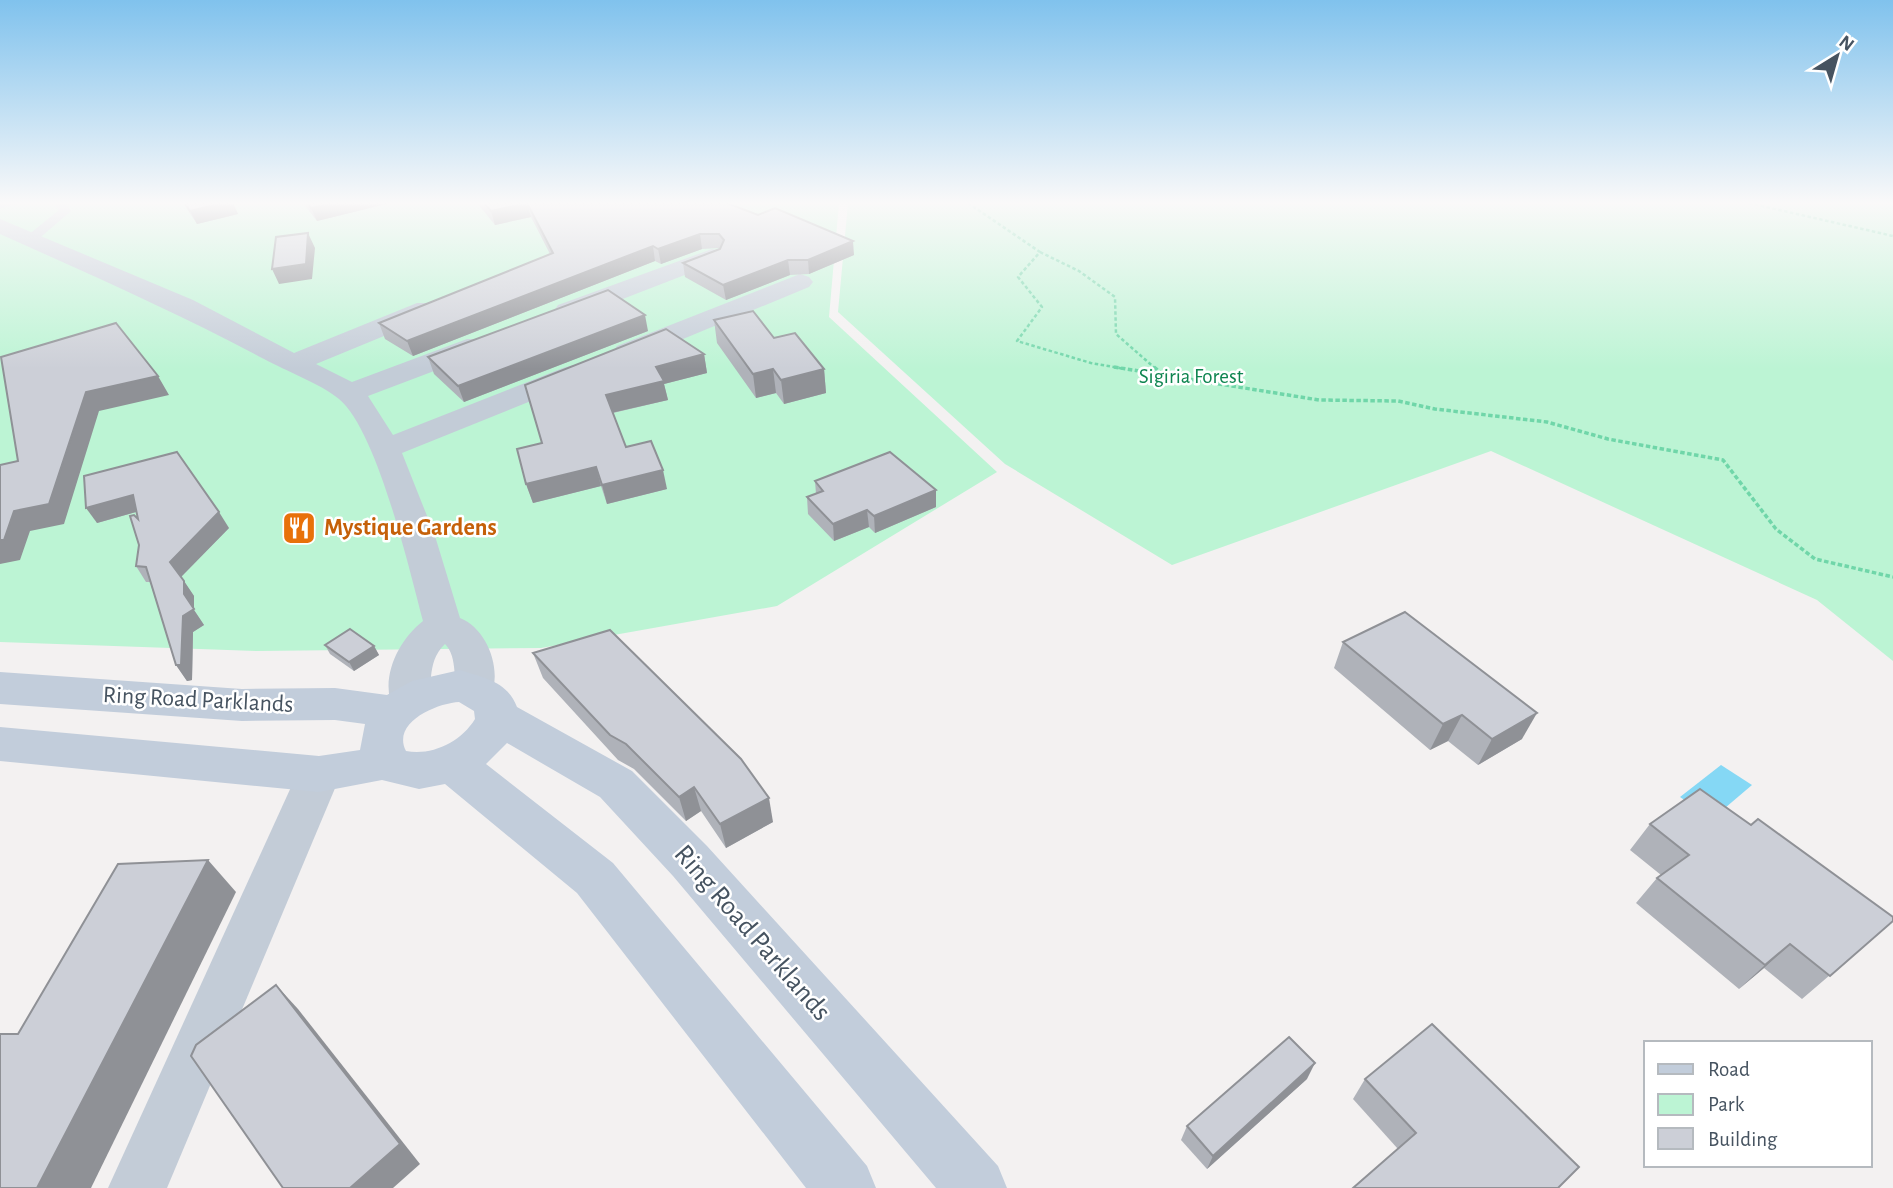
<svg xmlns="http://www.w3.org/2000/svg" width="1893" height="1188" font-family="'Alegreya Sans',sans-serif">
  <style>
    .green { fill: #bcf4d4 }
    .water { fill: #85d8f5 }
    .lines { fill: none; stroke-linecap: round; stroke-linejoin: round }
    .path-far1 { stroke: #70d6a9; stroke-width: 2.5; stroke-dasharray: 3.5 2.5; stroke-linecap: butt }
    .path { stroke: #70d6a9; stroke-width: 3.5; stroke-dasharray: 4.5 2.5; stroke-linecap: butt }
    .lane { fill: #c3ccd7; fill-rule: evenodd }
    .street { fill: #c3ccd7; fill-rule: evenodd }
    .secondary { fill: #c2cddb; fill-rule: evenodd }
    .wall { fill: #afb2b9 }
    .shaded-wall { fill: #8f9196 }
    .building { fill: #cccfd7; stroke: #8f9196; stroke-width: 2 }
    .labels { text-anchor: middle; dominant-baseline: central; stroke-width: 5; stroke-linejoin: round; paint-order: stroke }
    .far-park-label { font-size: 21px; fill: #0e8550; stroke: #fff }
    .food-label { font-size: 24px; font-weight: bold; fill: #c56008; stroke: #fff; text-anchor: start }
    .street-label { font-size: 24px; fill: #465360; stroke: #fff }
    .near-street-label { font-size: 28px; fill: #465360; stroke: #fff }
  </style>
  <rect width="100%" height="100%" fill="#f3f1f1"/>
  <!-- green -->
  <g class="green">
    <path d="M0,203H839L829,317L997,472L777,606L541,648L256,651L0,642Z"/>
    <path d="M848,203H1893V661L1817,600L1491,451L1172,565L1005,464L838,312Z"/>
  </g>
  <!-- water -->
  <path class="water" d="M1721,765L1752,785L1712,819L1680,797Z"/>
  <g class="lines">
    <!-- path-far1 -->
    <g class="path-far1">
      <path d="M968,203L1040,252L1018,277L1042,307L1017,341L1091,363L1125,369"/>
      <path d="M1749,203L1893,236"/>
      <path d="M1040,252L1079,271L1115,297L1116,334L1156,369"/>
    </g>
    <!-- path -->
    <g class="path">
      <path d="M1114,367L1319,400L1398,401L1435,409L1547,422L1608,439L1723,460L1776,529L1815,559L1893,577"/>
      <path d="M1154,367L1161,373"/>
    </g>
    <!-- lane -->
    <g class="lane">
      <path d="M0,203H23L0,208Z"/>
      <path d="M54,203H66L71,211L35,242H27V236L59,210Z"/>
    </g>
    <!-- street -->
    <g class="street">
      <path d="M0,219L193,300L294,353L417,303H435L439,309L435,315L316,364L352,382L467,339H487L491,345L487,351L368,396L393,435L563,368L573,365L583,368L587,374L583,380L402,453L435,536L460,618C488,629 504,673 489,700L475,704L461,700C451,683 459,658 445,644C424,664 436,689 423,712L409,716L395,712C378,682 397,641 423,621C410,572 377,430 339,399C321,384 286,371 264,359C178,313 89,274 0,234Z"/>
      <path d="M712,249L721,251L724,256L721,261L576,317H558L554,311L558,305Z"/>
      <path d="M800,274L809,277L813,282L809,287L637,358H617L613,352L617,346Z"/>
      <path d="M319,756L334,762L341,774L167,1188H108L297,774L304,762Z"/>
    </g>
    <!-- secondary -->
    <path class="secondary" d="M460,670C484,678 507,681 517,707L632,771L707,846L998,1166L1007,1188H936L673,876L600,797L507,743L486,764L613,863L867,1166L876,1188H806L577,893L445,784L419,789L382,780L319,792L0,761V727L319,756L360,750L365,724L335,720L242,721L0,704V672L242,689L335,688L387,695L412,681ZM459,702L474,711L475,719C461,742 432,756 406,751C391,722 438,703 459,702Z"/>
  </g>
  <!-- wall -->
  <g class="wall">
    <path d="M183,203H233L238,214L197,224Z"/>
    <path d="M303,203H390L317,221Z"/>
    <path d="M477,203H727L854,255L809,274L790,275L726,300L685,277L683,263L720,248L702,249L661,264L655,261L413,356L385,339L379,323L550,254L531,217L495,225Z"/>
    <path d="M714,320L774,338L824,369L826,393L784,404L776,393L756,398L717,343Z"/>
    <path d="M648,331L464,402L434,374L428,357Z"/>
    <path d="M704,354L707,373L664,384L668,400L613,413L626,447L667,489L607,504L601,486L533,503L526,484L542,443Z"/>
    <path d="M84,476L229,528L181,577L194,596V610L204,625L193,632L192,680L187,681L176,665L150,582H146L136,566L139,545L138,519L136,512L97,523Z"/>
    <path d="M815,481L936,507L875,533L869,527L834,541L808,514L807,497L816,494Z"/>
    <path d="M1343,642L1522,739L1478,765L1448,741L1430,750L1334,668Z"/>
    <path d="M325,645L374,646L379,655L354,671L330,654Z"/>
    <path d="M533,653L773,822L726,848L701,811L686,821L634,769L618,760L543,678Z"/>
    <path d="M1650,824L1751,825L1893,921L1802,999L1764,968L1739,989L1636,903L1657,878L1661,875L1630,850Z"/>
    <path d="M1307,1079L1207,1169L1181,1140L1187,1126Z"/>
    <path d="M1365,1079L1558,1188L1398,1149L1353,1099Z"/>
  </g>
  <!-- shaded-wall -->
  <g class="shaded-wall">
    <path d="M222,203H233L238,214L197,224L190,211Z"/>
    <path d="M331,203H390L317,221L311,208Z"/>
    <path d="M527,203L531,217L495,225L491,211Z"/>
    <path d="M308,233L315,248L312,279L279,284L272,269Z"/>
    <path d="M700,234L702,249L661,264L658,249Z"/>
    <path d="M853,241L854,255L809,274L808,260Z"/>
    <path d="M653,246L655,261L413,356L407,341Z"/>
    <path d="M788,260L790,275L726,300L723,285Z"/>
    <path d="M645,315L648,331L464,402L458,386Z"/>
    <path d="M704,354L707,373L664,384L668,400L611,413L606,395L656,367Z"/>
    <path d="M773,369L776,393L756,398L753,374Z"/>
    <path d="M824,369L826,393L784,404L781,380Z"/>
    <path d="M158,376L169,395L99,411L64,524L30,531L20,560L0,564V540L14,511L86,392Z"/>
    <path d="M596,467L601,486L533,503L526,484Z"/>
    <path d="M663,470L667,489L607,504L602,485Z"/>
    <path d="M936,490V507L875,533L874,516Z"/>
    <path d="M133,495L143,510L97,523L86,508Z"/>
    <path d="M867,510L869,527L834,541L833,524Z"/>
    <path d="M219,512L229,528L180,578L170,562Z"/>
    <path d="M184,581L194,596V610L204,625L193,632L192,680L187,681L176,665Z"/>
    <path d="M374,646L379,655L354,671L349,662Z"/>
    <path d="M1537,713L1522,739L1478,765L1492,739Z"/>
    <path d="M1462,715L1448,741L1430,750L1443,724Z"/>
    <path d="M694,787L701,811L686,821L679,797Z"/>
    <path d="M769,798L773,822L726,848L720,824Z"/>
    <path d="M208,860L236,892L91,1188H37Z"/>
    <path d="M1790,944L1764,968L1739,989L1765,965Z"/>
    <path d="M276,985L298,1009L420,1164L393,1188H350Z"/>
    <path d="M1315,1063L1307,1079L1207,1169L1213,1156Z"/>
  </g>
  <!-- building -->
  <g class="building">
    <path d="M185,203H222L190,211Z"/>
    <path d="M308,203H331L311,208Z"/>
    <path d="M484,203H526L491,211Z"/>
    <path d="M527,203H727L758,215L775,208L853,241L808,260H788L723,285L683,263L720,249L724,240L719,234H700L658,249L653,246L407,341L379,323L553,253Z"/>
    <path d="M308,233L306,264L272,269L276,237Z"/>
    <path d="M608,290L645,315L458,386L428,357Z"/>
    <path d="M753,311L774,338L795,333L824,369L781,380L773,369L753,374L714,320Z"/>
    <path d="M116,323L158,376L86,392L49,504L14,511L4,540H0V465L18,461L1,357Z"/>
    <path d="M666,329L704,354L656,367L664,381L606,395L626,447L651,441L663,470L602,485L596,467L526,484L517,449L542,443L525,385Z"/>
    <path d="M177,452L219,512L170,562L184,581V594L194,609L183,616L181,665H176L146,567L136,566L139,545L130,516L134,515L138,519L133,495L86,508L84,476Z"/>
    <path d="M890,452L936,490L874,516L867,510L833,524L807,497L823,491L815,481Z"/>
    <path d="M1405,612L1537,713L1492,739L1462,715L1443,724L1343,642Z"/>
    <path d="M350,629L374,646L349,662L325,645Z"/>
    <path d="M610,630L741,759L769,798L720,824L694,787L679,797L626,744L610,735L533,653Z"/>
    <path d="M1700,789L1751,825L1758,819L1893,917V921L1830,976L1790,944L1765,965L1657,878L1689,855L1650,824Z"/>
    <path d="M208,860L37,1188H0V1034H18L118,864Z"/>
    <path d="M276,985L400,1144L350,1188H283L191,1056L196,1045Z"/>
    <path d="M1432,1024L1579,1167L1558,1188H1353L1416,1133L1365,1079Z"/>
    <path d="M1289,1037L1315,1063L1213,1156L1187,1126Z"/>
  </g>
  <!-- sky -->
  <linearGradient id="sky" x2="0" y2="1"><stop stop-color="#80c2ed"/><stop offset="0.55" stop-color="#faf9f9"/><stop offset="1" stop-color="#faf9f9" stop-opacity="0"/></linearGradient>
  <rect width="1893" height="369" fill="url(#sky)"/>
  <!-- icons -->
  <defs>
    <g id="restaurant-square" transform="scale(1.75)"><rect x="-9" y="-9" width="18" height="18" rx="4" fill="#e8710a" stroke="#fff"/><path d="M-5-6h1v4h1v-4h1v4h1v-4h1v5L-1.5 .5V6h-2V.5L-5-1ZM5-6V6H3V1.5H1.5Q1.5-4 5-6Z" fill="#fff"/></g>
  </defs>
  <g fill-rule="evenodd">
    <use href="#restaurant-square" x="299" y="528"/>
  </g>
  <g class="labels">
    <!-- far-park labels -->
    <g class="far-park-label">
      <text x="1191" y="376">Sigiria Forest</text>
    </g>
    <!-- food labels -->
    <g class="food-label">
      <text x="324" y="528">Mystique Gardens</text>
    </g>
    <!-- street labels -->
    <g class="street-label">
      <text transform="translate(198 700) rotate(3)">Ring Road Parklands</text>
    </g>
    <!-- near-street labels -->
    <g class="near-street-label">
      <text transform="translate(752 933) rotate(49)">Ring Road Parklands</text>
    </g>
  </g>
  <!-- legend -->
  <rect x="1644" y="1041" width="228" height="126" fill="#ffffff" stroke="#b5babf" stroke-width="2"/>
  <rect x="1658" y="1064" width="35" height="10" fill="#c2cddb" stroke="#b5babf" stroke-width="2"/>
  <text x="1708" y="1076" font-size="21" fill="#465360">Road</text>
  <rect x="1658" y="1094" width="35" height="21" fill="#bcf4d4" stroke="#b5babf" stroke-width="2"/>
  <text x="1708" y="1111" font-size="21" fill="#465360">Park</text>
  <rect x="1658" y="1128" width="35" height="21" fill="#cccfd7" stroke="#b5babf" stroke-width="2"/>
  <text x="1708" y="1146" font-size="21" fill="#465360">Building</text>
  <!-- north arrow -->
  <g transform="translate(1837 56) rotate(37)" stroke="#ffffff" stroke-width="5" paint-order="stroke">
  <path d="M0-5L12 26L0 18L-12 26Z" fill="#465360"/>
  <text y="-10" font-size="19" font-weight="bold" text-anchor="middle" fill="#465360">N</text>
  </g>
</svg>
